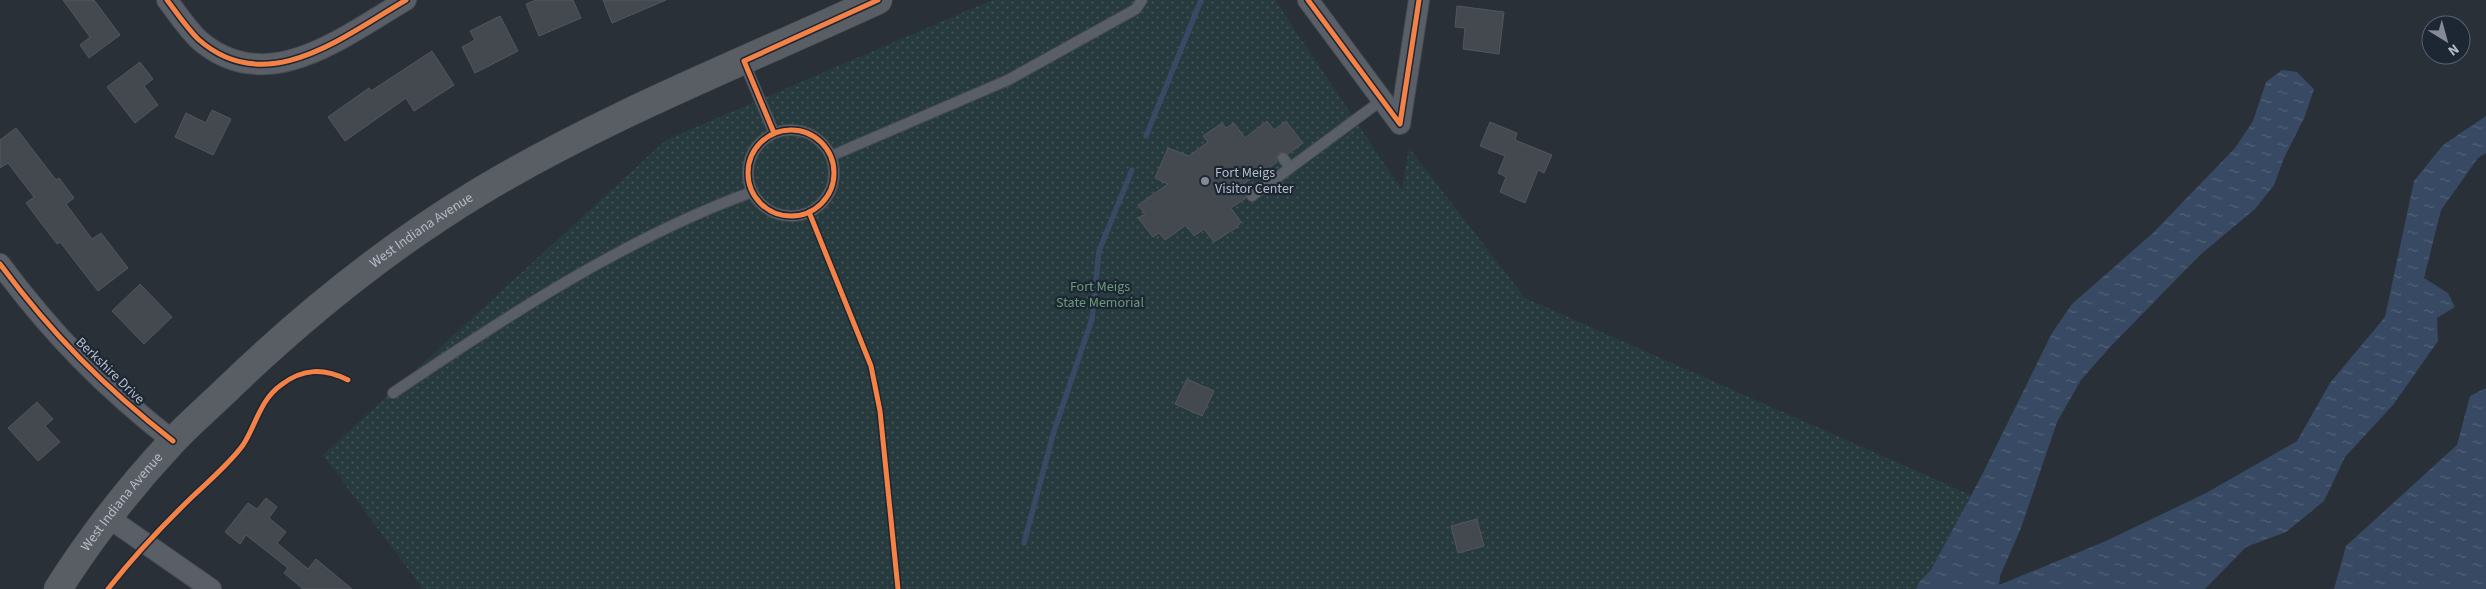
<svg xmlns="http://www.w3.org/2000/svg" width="2486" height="589" font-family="'Source Sans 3',sans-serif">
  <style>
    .grass { fill: url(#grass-dots) }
    .water { fill: url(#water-ripples) }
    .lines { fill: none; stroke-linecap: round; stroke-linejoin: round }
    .stream { stroke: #384963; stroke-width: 5.5 }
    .building { fill: #444950; stroke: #52575f }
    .lane-casing { stroke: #484c53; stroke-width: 12 }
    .street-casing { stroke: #484c53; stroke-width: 22 }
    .secondary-casing { stroke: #484c53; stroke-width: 29 }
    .lane { stroke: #5a5e66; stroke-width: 10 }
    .street { stroke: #5a5e66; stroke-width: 20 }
    .secondary { stroke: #595d64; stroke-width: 28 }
    .cycleway-casing { stroke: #1d2633; stroke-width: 8 }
    .cycleway { stroke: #f48246; stroke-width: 5 }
    .poi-dot { fill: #848b96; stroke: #1d2633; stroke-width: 2 }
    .labels { text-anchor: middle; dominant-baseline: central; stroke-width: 4.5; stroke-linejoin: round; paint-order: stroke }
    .poi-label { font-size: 14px; fill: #b4bcc9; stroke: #1d2633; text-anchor: start }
    .street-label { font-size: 14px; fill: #b4bcc9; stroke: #1d2633 }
    .park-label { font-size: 14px; fill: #6b9a76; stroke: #1d2633 }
  </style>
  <defs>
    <pattern id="grass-dots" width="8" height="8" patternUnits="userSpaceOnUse" patternTransform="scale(1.25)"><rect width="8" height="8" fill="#273a3e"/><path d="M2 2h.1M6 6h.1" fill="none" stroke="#445559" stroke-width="1.8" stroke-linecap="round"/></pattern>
    <pattern id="water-ripples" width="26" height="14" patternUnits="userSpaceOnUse" patternTransform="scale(1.25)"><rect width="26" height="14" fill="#384963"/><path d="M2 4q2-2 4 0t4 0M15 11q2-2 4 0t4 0" fill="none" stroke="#526178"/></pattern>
  </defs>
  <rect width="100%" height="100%" fill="#2a3038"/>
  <!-- grass -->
  <path class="grass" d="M992,0H1275L1402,190L1409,148L1525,298L1971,495L1931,570L1919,582L1916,589H423L323,455L666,140Z"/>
  <!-- water -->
  <g class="water">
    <path d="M2282,70L2297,72L2314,89L2305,116L2284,158L2274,185L2255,209L2200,255L2111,346L2081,380L2057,422L2021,528L2000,576L1999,585L2106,541L2206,493L2297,441L2330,383L2385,317L2414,181L2443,145L2486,116V153L2478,158L2441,210L2424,278L2448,293L2455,307L2437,318L2438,341L2393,405L2345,457L2324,501L2286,532L2246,547L2205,589H1916L1919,582L1931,570L1983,473L2052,333L2072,304L2154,232L2235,148L2253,121L2266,82Z"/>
    <path d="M2486,388V589H2334L2346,546L2457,445L2470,396Z"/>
  </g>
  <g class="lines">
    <!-- stream -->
    <g class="stream">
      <path d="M1146,136L1201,0"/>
      <path d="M1024,543L1054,431L1092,319L1099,251L1132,170"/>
    </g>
  </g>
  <!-- building -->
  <g class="building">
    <path d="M63,0H94L120,35L89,58L80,45L90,37Z"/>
    <path d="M536,0H573L581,18L539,36L526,4Z"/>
    <path d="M603,0H666L612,23Z"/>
    <path d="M1457,6L1504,12L1499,54L1463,49L1465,28L1455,27Z"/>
    <path d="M500,16L518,51L475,73L462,47L475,40L470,31Z"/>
    <path d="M432,51L454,85L414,111L406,98L345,141L328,117L369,88L371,91Z"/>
    <path d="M140,62L153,79L144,86L158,105L135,123L107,87Z"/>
    <path d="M212,110L231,119L213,155L175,137L186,113L206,123Z"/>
    <path d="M1267,121L1274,130L1286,121L1303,143L1288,154L1279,152L1277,156V162L1268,169L1266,167L1241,186L1246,193V198L1231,208L1241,222L1237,227L1214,242L1204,229L1194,236L1186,225L1165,240L1159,233L1153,237L1138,218L1145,214L1138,205L1168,184L1155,178L1168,148L1189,156L1208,142L1203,136L1222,123L1226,128L1234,123L1245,138Z"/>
    <path d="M1490,122L1517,133L1515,140L1552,155L1544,173L1538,170L1525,203L1500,192L1506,177L1498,173L1505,156L1480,146Z"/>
    <path d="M16,128L56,180L59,178L74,198L66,204L92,239L101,233L128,268L98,291L60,242L57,244L26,203L34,197L8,163L0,168V140Z"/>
    <path d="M140,284L172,317L144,344L112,311Z"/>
    <path d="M1187,379L1214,391L1202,416L1175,404Z"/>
    <path d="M37,402L53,419L45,426L60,442L38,461L8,428Z"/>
    <path d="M266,498L277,507L269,518L286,532L277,543L308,569L316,559L352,589H303L284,573L288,568L246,535L240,544L225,532L248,503L257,509Z"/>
    <path d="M1477,519L1484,546L1458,553L1451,526Z"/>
  </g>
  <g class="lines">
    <!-- lane casing -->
    <g class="lane-casing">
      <g id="lane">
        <path d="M744,62L774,133"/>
        <circle cx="791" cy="173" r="43"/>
        <path d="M831,156L1008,80L1136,9L1142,0"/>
        <path d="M1283,158L1290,168"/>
        <path d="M1252,196L1382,100"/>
        <path d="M393,393C504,318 625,238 752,192"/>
      </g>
    </g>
    <!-- street casing -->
    <g class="street-casing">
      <g id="street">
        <path d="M167,0C177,13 186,27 198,39C266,100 344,36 406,0"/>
        <path d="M1308,0L1400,124L1419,0"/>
        <path d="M0,264C51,333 105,388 173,441"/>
        <path d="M109,518L211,589"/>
      </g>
    </g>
    <!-- secondary casing -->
    <g class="secondary-casing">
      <g id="secondary">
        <path id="s1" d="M58,589C91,537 130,487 172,442C187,426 204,411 220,396C299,319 385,249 479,192C605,116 744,62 878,0"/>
      </g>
    </g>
    <!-- lane -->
    <use href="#lane" class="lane"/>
    <!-- street -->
    <use href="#street" class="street"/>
    <!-- secondary -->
    <use href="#secondary" class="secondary"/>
    <!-- cycleway casing -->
    <g class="cycleway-casing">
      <g id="cycleway">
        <path d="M167,0C177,13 186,27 198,39C266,100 344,36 406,0"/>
        <path d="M1308,0L1400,124L1419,0"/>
        <circle cx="791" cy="173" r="43"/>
        <path d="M774,133L744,61L878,0"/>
        <path d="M809,212L871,366L880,411L898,589"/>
        <path d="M0,264C51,333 105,388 173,441"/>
        <path d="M108,589C134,556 162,526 192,497C208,482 230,463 243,445C256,425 260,400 281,385C303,368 324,368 348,380"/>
      </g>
    </g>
    <!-- cycleway -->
    <use href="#cycleway" class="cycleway"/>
  </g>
  <!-- markers -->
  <circle class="poi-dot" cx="1205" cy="181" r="5"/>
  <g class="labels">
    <!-- poi labels -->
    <g class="poi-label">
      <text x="1215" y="173">Fort Meigs<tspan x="1215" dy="16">Visitor Center</tspan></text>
    </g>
    <!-- street labels -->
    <g class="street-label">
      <text stroke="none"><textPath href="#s1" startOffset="514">West Indiana Avenue</textPath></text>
      <text transform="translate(110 371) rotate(44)">Berkshire Drive</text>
      <text stroke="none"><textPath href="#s1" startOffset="108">West Indiana Avenue</textPath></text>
    </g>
    <!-- park labels -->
    <g class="park-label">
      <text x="1100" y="287">Fort Meigs<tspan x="1100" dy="16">State Memorial</tspan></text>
    </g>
  </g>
  <!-- north arrow -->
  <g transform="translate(2446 40) rotate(143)"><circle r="24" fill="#1d2633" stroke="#59626f"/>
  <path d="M0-4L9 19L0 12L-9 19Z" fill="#848b96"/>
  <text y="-8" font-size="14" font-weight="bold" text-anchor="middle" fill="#b4bcc9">N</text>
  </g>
</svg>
